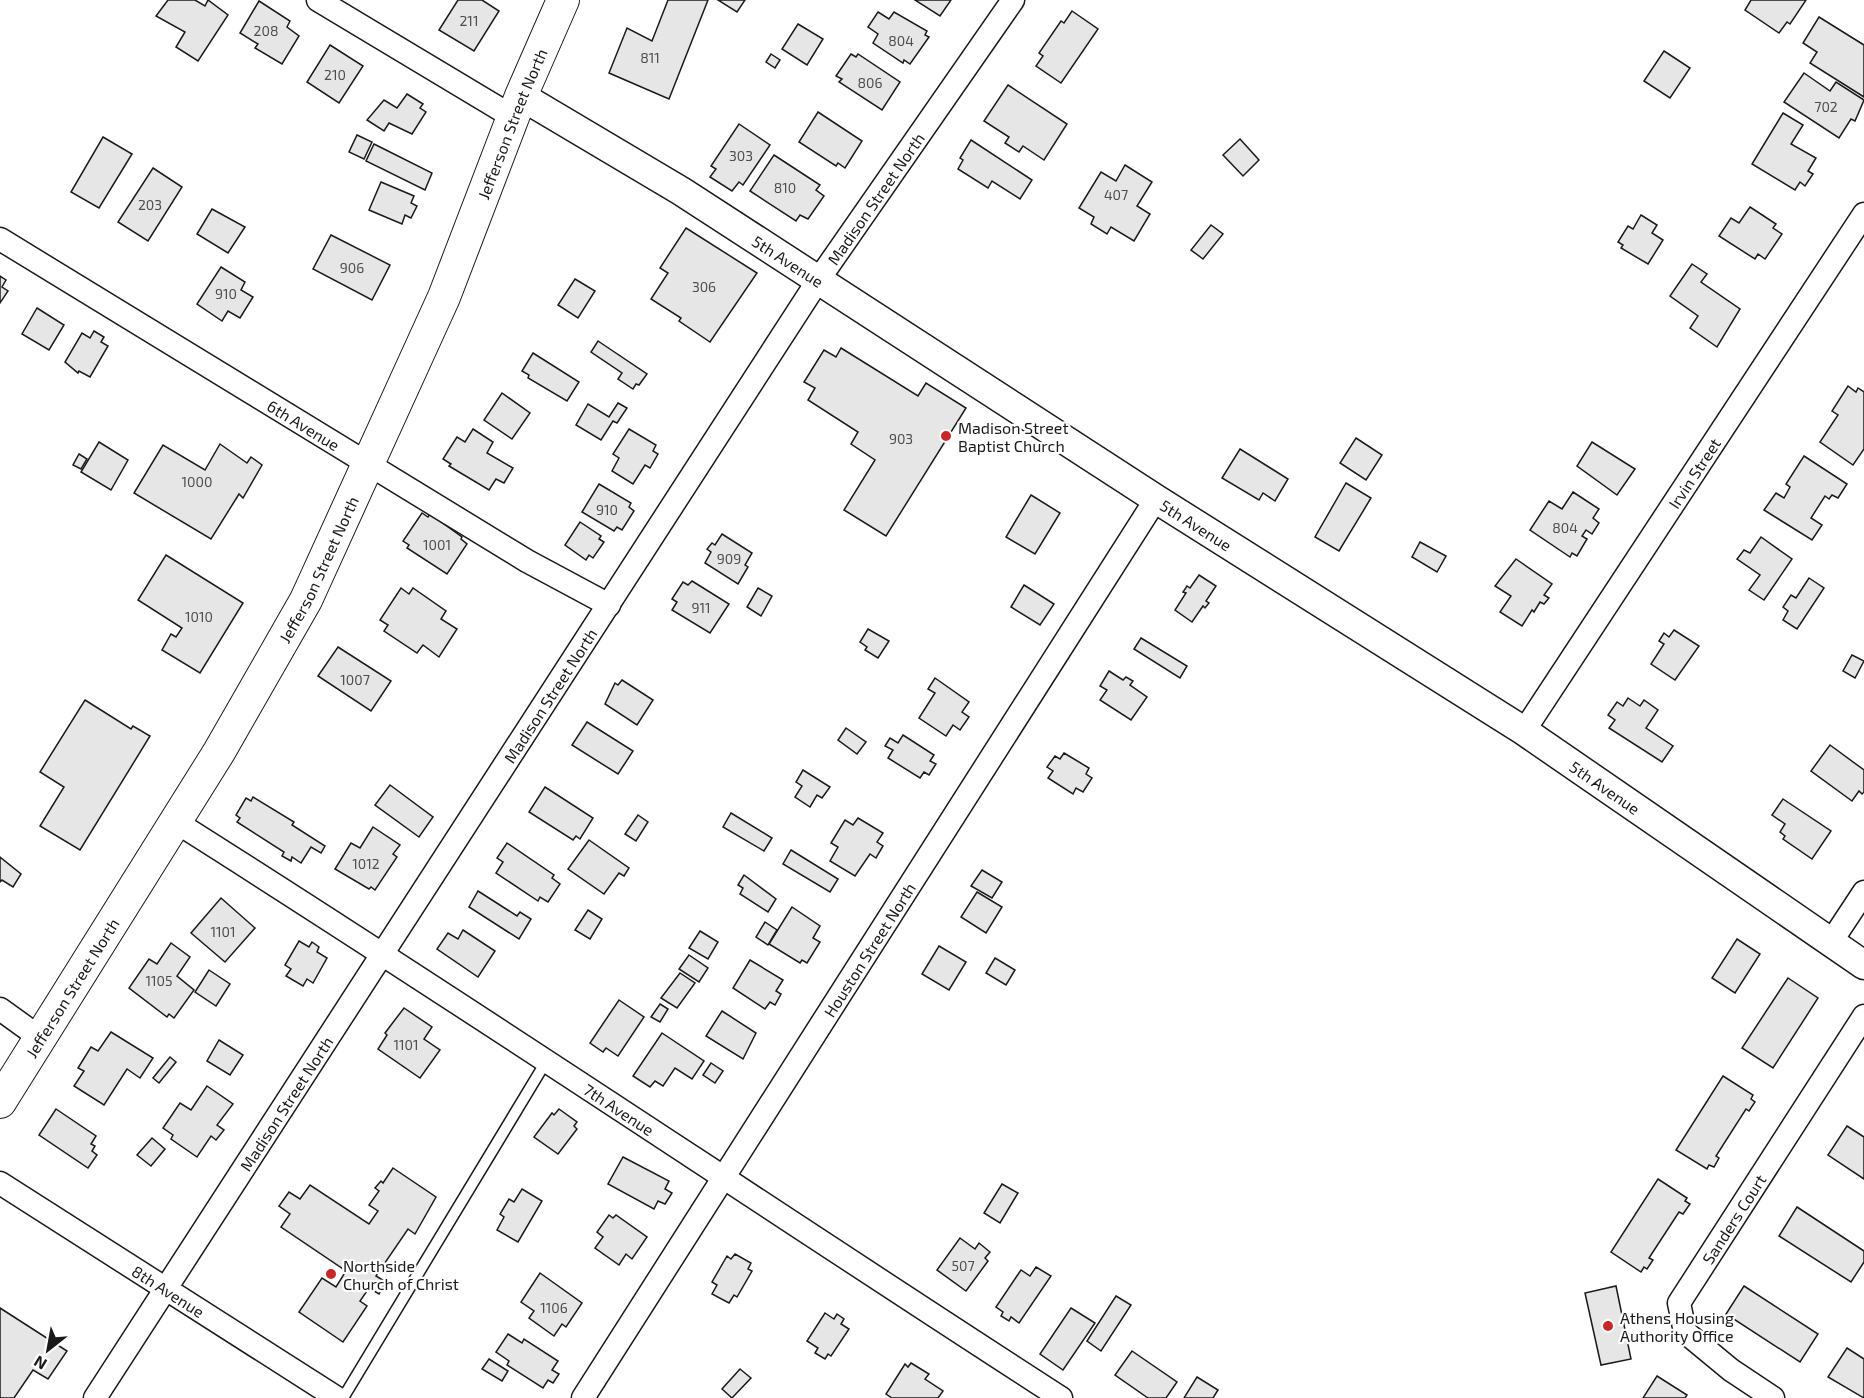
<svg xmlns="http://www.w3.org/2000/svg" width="1864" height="1398" font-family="'Exo 2',sans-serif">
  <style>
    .building { fill: #e6e6e6; stroke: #1a1a1a; stroke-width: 1.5 }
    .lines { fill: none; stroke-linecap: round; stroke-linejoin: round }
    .service-casing { stroke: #1a1a1a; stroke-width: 13 }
    .minor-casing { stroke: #1a1a1a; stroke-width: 25 }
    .tertiary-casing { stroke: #1a1a1a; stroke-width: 31 }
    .secondary-casing { stroke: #1a1a1a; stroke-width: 34 }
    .service { stroke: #fff; stroke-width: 10 }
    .minor { stroke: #fff; stroke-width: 22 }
    .tertiary { stroke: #fff; stroke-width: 28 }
    .secondary { stroke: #fff; stroke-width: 32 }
    .poi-dot { fill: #c62828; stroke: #fff; stroke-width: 2 }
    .labels { text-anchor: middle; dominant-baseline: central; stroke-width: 4.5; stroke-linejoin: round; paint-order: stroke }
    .number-label { font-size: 14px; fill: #4d4d4d }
    .street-label { font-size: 16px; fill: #1a1a1a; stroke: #fff }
    .poi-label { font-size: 16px; fill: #1a1a1a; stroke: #fff; text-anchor: start }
  </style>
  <rect width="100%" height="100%" fill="#fff"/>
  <!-- building -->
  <g class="building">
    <path d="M168,0H195L205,6L208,0L228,15L198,61L176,47L185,32L156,16Z"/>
    <path d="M458,0H482L499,11L474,51L439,30Z"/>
    <path d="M668,0H708L669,99L609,73L627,28L652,41Z"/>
    <path d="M718,0H745L737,12Z"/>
    <path d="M915,0H951L940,16Z"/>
    <path d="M1751,0H1806L1790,24L1787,22L1779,33L1745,10Z"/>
    <path d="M259,1L290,21L287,27L299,36L282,64L255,48L258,44L240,33Z"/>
    <path d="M1072,11L1098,29L1061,83L1036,66L1043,56L1039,53L1061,21L1064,23Z"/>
    <path d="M878,12L889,19L894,12L927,31L925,35L929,37L910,64L904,60L903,63L873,43L878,34L868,27Z"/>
    <path d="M1819,17L1864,45V97L1810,63L1817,52L1803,43Z"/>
    <path d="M798,24L823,39L807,65L782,49Z"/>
    <path d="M330,45L363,66L339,103L307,82Z"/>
    <path d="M1664,51L1690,68L1670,98L1644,81Z"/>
    <path d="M771,54L780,60L775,68L766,62Z"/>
    <path d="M851,54L856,57L858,54L900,82L882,110L839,82L842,79L836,76Z"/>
    <path d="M1804,73L1830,91L1836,82L1864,100L1855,121L1851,119L1839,138L1784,102Z"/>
    <path d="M1008,85L1067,124L1044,160L1023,146L1019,152L1005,143L1009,137L984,121Z"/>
    <path d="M407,94L423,104L420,108L426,112L412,134L389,123L384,131L367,120L384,100L397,108Z"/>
    <path d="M818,112L862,141L845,168L838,163L836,166L799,142Z"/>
    <path d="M1783,113L1803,125L1791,144L1816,158L1808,171L1813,174L1805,186L1800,182L1795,190L1752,164Z"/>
    <path d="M739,124L770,145L743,185L739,182L732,191L710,177L716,169L711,166Z"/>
    <path d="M357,135L372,142L364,159L349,152Z"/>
    <path d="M103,137L132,154L99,208L71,192Z"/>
    <path d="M1240,139L1259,160L1243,176L1223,155Z"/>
    <path d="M971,140L1032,180L1020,199L992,181L988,188L958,169L963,160L960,158Z"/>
    <path d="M374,144L432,173L425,190L366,161Z"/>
    <path d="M774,155L820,185L816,190L824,196L808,219L800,215L796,221L750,191Z"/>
    <path d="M1125,165L1152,182L1137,206L1150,214L1134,241L1111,227L1107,234L1091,224L1094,217L1079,208L1101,172L1116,181Z"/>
    <path d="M153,168L182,187L148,241L118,222Z"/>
    <path d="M381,182L414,196L411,203L417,206L411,218L405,215L402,224L369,210Z"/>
    <path d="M1750,207L1776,224L1773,228L1782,234L1765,259L1758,254L1755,259L1719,236L1731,218L1739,223Z"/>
    <path d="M212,209L245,227L228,253L197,234Z"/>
    <path d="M1641,215L1657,225L1652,233L1663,240L1648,264L1621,248L1623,245L1618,242L1628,226L1633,229Z"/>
    <path d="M1211,225L1223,234L1203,259L1191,250Z"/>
    <path d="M686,228L757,273L710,342L679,321L681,318L651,299L668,273L660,268Z"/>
    <path d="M331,235L390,265L372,300L313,269Z"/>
    <path d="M1692,264L1707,274L1701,282L1740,309L1717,347L1690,328L1698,316L1670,296Z"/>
    <path d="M221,267L245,282L241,290L253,297L240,318L228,311L222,321L197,304Z"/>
    <path d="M0,276L6,280L2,287L8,291L0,303Z"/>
    <path d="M575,279L595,291L578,318L558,305Z"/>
    <path d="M37,308L64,325L49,350L22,334Z"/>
    <path d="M94,331L104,337L101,342L108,346L90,377L79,371L78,373L65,362L82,333L90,338Z"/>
    <path d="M598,341L647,374L639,385L636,384L633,389L618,379L622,373L591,352Z"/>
    <path d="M841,348L918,396L926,383L966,408L886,536L844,510L875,460L851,444L858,432L808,400L815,388L804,382L824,350L836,357Z"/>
    <path d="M533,353L579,382L567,401L528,378L529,375L522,371Z"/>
    <path d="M1848,386L1856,392L1858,388L1864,392V449L1853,465L1820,442L1838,415L1832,411Z"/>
    <path d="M502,393L530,413L512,439L484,420Z"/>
    <path d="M618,403L627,408L617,423L613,421L601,440L576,425L588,404L609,417Z"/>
    <path d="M473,429L493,442L487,453L513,468L504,483L496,479L489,490L449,466L451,464L443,459L457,437L465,442Z"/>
    <path d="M629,429L656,445L653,451L658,454L650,468L645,465L633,484L612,471L619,458L613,454Z"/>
    <path d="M1356,438L1382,455L1366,480L1340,463Z"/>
    <path d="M99,442L128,460L111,490L81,472Z"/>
    <path d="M1592,442L1635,469L1617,495L1577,466Z"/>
    <path d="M220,444L247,463L251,457L262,465L243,498L239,494L211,539L134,493L163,445L205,470Z"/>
    <path d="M1240,449L1288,479L1275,501L1263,493L1259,500L1222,478Z"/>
    <path d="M79,454L87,459L81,469L73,465Z"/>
    <path d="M1804,456L1847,484L1838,498L1832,495L1829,499L1825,496L1811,518L1822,525L1812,540L1764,510L1776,493L1784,498L1790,487L1786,484Z"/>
    <path d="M1346,483L1371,498L1339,551L1315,537Z"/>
    <path d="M599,484L631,503L629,507L634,511L622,530L617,527L614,531L582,512Z"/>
    <path d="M1573,492L1599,509L1593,518L1599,523L1592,534L1586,530L1582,536L1587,539L1577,556L1572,553L1570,557L1530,530L1549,501L1562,509Z"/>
    <path d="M1031,495L1060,513L1035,554L1006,537Z"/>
    <path d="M422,513L428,517L430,514L462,537L461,539L467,544L447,574L407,548L409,545L403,541Z"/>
    <path d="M580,522L601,536L599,539L604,542L593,558L589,555L586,560L565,545Z"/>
    <path d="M722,534L752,553L745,565L748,567L738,584L705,563L711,552L707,549L712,543L715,545Z"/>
    <path d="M1761,537L1792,559L1764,600L1749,590L1760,575L1737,559L1744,550L1750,553Z"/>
    <path d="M1420,542L1446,556L1437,572L1412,557Z"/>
    <path d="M166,555L243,603L200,673L162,650L171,634L176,637L182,628L138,600Z"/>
    <path d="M1516,559L1552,584L1544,595L1549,598L1544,604L1540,602L1534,612L1532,610L1522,626L1500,612L1511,596L1495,586Z"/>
    <path d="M1199,575L1216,586L1206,601L1209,603L1205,608L1203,606L1192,622L1175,610L1186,593L1183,592L1187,586L1190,588Z"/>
    <path d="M1809,578L1824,588L1797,629L1783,620L1788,611L1783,607L1791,595L1796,598Z"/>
    <path d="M692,581L729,604L710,633L672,610L677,602L672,599L683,582L688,585Z"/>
    <path d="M1024,585L1054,604L1040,625L1011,607Z"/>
    <path d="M401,588L409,594L413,588L446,611L441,619L457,629L439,657L423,645L417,653L384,631L388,625L380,620Z"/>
    <path d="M758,588L772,596L761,616L747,607Z"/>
    <path d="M868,629L889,641L878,658L865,650L867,647L860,642Z"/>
    <path d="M1674,630L1699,646L1675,680L1651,664L1664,644L1659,641L1664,633L1669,637Z"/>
    <path d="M1141,638L1187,666L1180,678L1134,649Z"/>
    <path d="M338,647L391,681L371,711L318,676Z"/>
    <path d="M1852,655L1864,661L1855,678L1843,671Z"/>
    <path d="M1109,671L1123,680L1126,677L1133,681L1130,685L1147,697L1131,720L1100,700L1107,690L1100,686Z"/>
    <path d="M935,678L969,702L962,712L969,717L960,730L953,725L946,736L919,718L935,693L928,689Z"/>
    <path d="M622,680L653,700L637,725L605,704L615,683L618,685Z"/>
    <path d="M1628,698L1640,706L1644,700L1658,710L1646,728L1673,746L1662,762L1609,728L1615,720L1608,715L1617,702L1623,706Z"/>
    <path d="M85,700L131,729L133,726L150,736L80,850L40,826L64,787L40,772Z"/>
    <path d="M587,722L633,751L618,774L572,745Z"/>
    <path d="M846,728L866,742L857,754L838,740Z"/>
    <path d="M903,735L934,755L930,761L936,764L929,775L924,772L920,778L888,758L893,750L885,746L890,738L898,743Z"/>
    <path d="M1830,745L1864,770V792L1862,794L1859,791L1852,801L1811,771Z"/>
    <path d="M1064,753L1089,768L1086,774L1092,778L1083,792L1076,788L1073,794L1048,778L1053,771L1047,767L1055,756L1060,759Z"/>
    <path d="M803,770L830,787L822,798L817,795L810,807L795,797L802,786L796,782Z"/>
    <path d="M390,785L433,817L419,837L375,805Z"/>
    <path d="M545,787L593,818L580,839L576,836L573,840L529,812Z"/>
    <path d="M253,797L294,822L292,825L325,846L321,853L311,847L301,863L292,857L291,861L282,856L284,852L237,822L240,818L236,815L246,798L251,801Z"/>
    <path d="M1783,799L1831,831L1812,859L1783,839L1785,836L1780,832L1785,824L1772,815Z"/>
    <path d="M731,813L772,838L764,851L723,827Z"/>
    <path d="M638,815L648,822L636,841L625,834Z"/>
    <path d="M858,818L883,833L877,842L883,846L876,858L870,854L855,876L830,861L838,847L831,843L845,820L853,825Z"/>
    <path d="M373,827L400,845L393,854L397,857L375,890L371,887L369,889L335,869L351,843L360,848Z"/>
    <path d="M589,840L629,868L624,876L619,873L604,894L568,869Z"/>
    <path d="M507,843L554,875L552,878L560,884L548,902L540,897L538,901L496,873L503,862L497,858Z"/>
    <path d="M791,850L838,879L830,892L783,864Z"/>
    <path d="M0,857L21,874L13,887L2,880L0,882Z"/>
    <path d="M982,870L1002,882L992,898L971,886Z"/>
    <path d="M744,875L776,899L768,912L740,894L743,888L738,885Z"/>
    <path d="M478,891L517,916L520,912L531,919L519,939L469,907Z"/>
    <path d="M977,892L1002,907L986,933L961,917Z"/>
    <path d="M221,898L255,928L225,962L191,933Z"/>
    <path d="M792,907L820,926L813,938L820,942L807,963L802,960L800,963L769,944Z"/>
    <path d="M588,910L602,919L590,939L575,930Z"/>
    <path d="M765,922L777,930L768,945L756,937Z"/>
    <path d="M463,930L495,951L478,977L437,949L448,933L458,939Z"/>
    <path d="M700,931L718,942L708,959L689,948Z"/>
    <path d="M1737,939L1760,954L1735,993L1712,978Z"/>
    <path d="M299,941L309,947L312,942L319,947L317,952L327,958L313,983L307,979L303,986L286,976L291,969L285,965Z"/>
    <path d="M171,943L190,957L177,976L194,990L174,1018L169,1014L167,1017L129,988L149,959L157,964Z"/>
    <path d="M939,946L966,962L949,990L922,974Z"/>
    <path d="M689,955L708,968L699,982L679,969Z"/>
    <path d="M995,958L1015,970L1006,985L986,973Z"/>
    <path d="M750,960L783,980L776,991L781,994L775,1005L770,1002L765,1009L733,988Z"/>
    <path d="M209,970L230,984L216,1006L195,992Z"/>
    <path d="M680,973L695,983L677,1008L661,998Z"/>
    <path d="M1788,978L1818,998L1773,1068L1742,1048Z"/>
    <path d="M619,1000L644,1017L618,1056L606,1048L603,1052L590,1043Z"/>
    <path d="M660,1004L668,1009L660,1022L651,1017Z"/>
    <path d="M404,1008L432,1027L424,1039L440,1050L420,1078L378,1049L387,1035L385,1033Z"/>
    <path d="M722,1011L756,1033L743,1059L706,1036Z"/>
    <path d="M111,1032L153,1058L140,1078L127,1069L104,1105L74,1086L84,1071L78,1068L91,1047L98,1051Z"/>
    <path d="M662,1033L704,1061L692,1079L675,1068L663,1086L655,1081L650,1087L633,1076Z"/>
    <path d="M219,1040L243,1055L230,1075L207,1061Z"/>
    <path d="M170,1057L176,1062L159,1083L153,1078Z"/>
    <path d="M711,1063L723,1071L715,1083L703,1075Z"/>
    <path d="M1723,1076L1753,1095L1751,1099L1755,1102L1749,1111L1746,1109L1716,1156L1719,1158L1714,1167L1709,1165L1707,1169L1676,1150Z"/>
    <path d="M207,1086L233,1104L217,1125L224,1130L216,1140L211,1136L197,1157L171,1139L173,1135L163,1128L180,1103L191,1110Z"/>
    <path d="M56,1109L96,1136L91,1144L95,1146L92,1151L97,1155L88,1168L39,1135Z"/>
    <path d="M559,1109L577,1122L574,1126L577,1129L558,1154L534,1137L552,1113L554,1115Z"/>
    <path d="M1847,1126L1864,1137V1179L1828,1155Z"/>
    <path d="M152,1138L165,1149L151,1166L137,1155Z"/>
    <path d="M623,1157L669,1181L665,1189L672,1193L665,1204L658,1201L654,1209L608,1184Z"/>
    <path d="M393,1168L436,1197L415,1234L408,1229L376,1276L386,1282L379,1294L369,1288L360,1301L367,1306L343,1342L299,1312L322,1278L336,1287L346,1271L281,1227L290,1214L279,1206L289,1192L300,1199L310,1185L369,1224L378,1211L369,1205L379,1191L375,1188L381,1181L383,1183Z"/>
    <path d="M1658,1179L1687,1198L1685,1201L1690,1204L1683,1214L1679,1212L1649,1258L1653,1260L1647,1269L1644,1267L1641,1272L1611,1252Z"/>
    <path d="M1002,1184L1018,1193L1000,1223L984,1213Z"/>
    <path d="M522,1189L542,1201L518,1242L497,1230L504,1217L500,1214L509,1199L514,1202Z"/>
    <path d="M1797,1207L1864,1251V1262L1851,1282L1779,1236Z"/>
    <path d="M609,1215L613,1218L616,1215L647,1237L632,1259L626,1254L619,1265L595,1248L603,1237L597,1232Z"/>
    <path d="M960,1238L975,1249L979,1243L990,1252L985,1258L988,1261L966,1291L937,1270Z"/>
    <path d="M735,1254L751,1263L748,1269L752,1271L737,1297L734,1295L729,1303L712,1294L717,1285L712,1282L727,1256L731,1259Z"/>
    <path d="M1036,1267L1051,1276L1019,1323L1011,1317L1009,1321L1001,1316L1003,1312L996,1307L1021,1270L1030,1276Z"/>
    <path d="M540,1273L582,1303L566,1327L562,1324L554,1336L529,1318L534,1311L521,1302Z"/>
    <path d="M1616,1286L1631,1359L1601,1365L1585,1293Z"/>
    <path d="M1744,1286L1818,1334L1800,1362L1726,1314Z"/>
    <path d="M1116,1296L1131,1305L1101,1351L1087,1341Z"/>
    <path d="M0,1308L67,1351L48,1379L33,1370L14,1398H0Z"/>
    <path d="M1071,1308L1095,1323L1063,1370L1040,1354Z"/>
    <path d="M825,1313L834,1319L837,1314L844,1319L841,1324L849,1329L831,1356L828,1354L825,1359L815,1353L818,1348L807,1341Z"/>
    <path d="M508,1334L522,1343L524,1339L558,1361L552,1370L559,1374L553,1383L548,1380L543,1388L507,1365L509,1361L496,1352Z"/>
    <path d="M1847,1348L1864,1359V1398L1828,1377Z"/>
    <path d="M1132,1351L1177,1382L1166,1398H1148L1115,1375Z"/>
    <path d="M489,1359L508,1371L502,1381L482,1369Z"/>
    <path d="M911,1363L929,1374L925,1379L943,1391L938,1398H892L886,1394L905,1364L908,1367Z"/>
    <path d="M740,1369L751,1378L732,1398L722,1389Z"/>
    <path d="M1657,1376L1687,1395L1685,1398H1643Z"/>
    <path d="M1197,1377L1218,1390L1213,1398H1184Z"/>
  </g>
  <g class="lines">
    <!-- service casing -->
    <g class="service-casing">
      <path id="service" d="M343,1398L547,1060"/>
    </g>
    <!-- minor casing -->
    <g class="minor-casing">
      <g id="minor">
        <path d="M318,0L513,117"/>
        <path id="s1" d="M0,239L527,561L609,605"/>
        <path id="s2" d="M1524,731L1864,214"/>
        <path id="s3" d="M176,822C474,1010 765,1207 1061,1398"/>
        <path d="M1831,942L1864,892"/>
        <path d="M0,1009L39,1037"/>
        <path id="s4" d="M0,1183L337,1398"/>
        <path id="s5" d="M95,1398L819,279L1013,0"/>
        <path id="s6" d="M583,1398L1156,499"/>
        <path id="s7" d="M1773,1398L1731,1370L1685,1332L1679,1303L1864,1016"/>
      </g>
    </g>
    <!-- tertiary casing -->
    <g class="tertiary-casing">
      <g id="tertiary">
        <path id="s8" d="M521,96L681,191L1156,499L1524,731L1864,965"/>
      </g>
    </g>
    <!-- secondary casing -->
    <g class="secondary-casing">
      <g id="secondary">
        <path id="s9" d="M0,1102L219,752L306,600L444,297L521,96L563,0"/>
      </g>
    </g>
    <!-- service -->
    <use href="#service" class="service"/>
    <!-- minor -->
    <use href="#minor" class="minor"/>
    <!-- tertiary -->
    <use href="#tertiary" class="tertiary"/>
    <!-- secondary -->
    <use href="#secondary" class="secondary"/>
  </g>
  <!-- markers -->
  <g class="poi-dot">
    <circle cx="946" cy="436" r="6"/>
    <circle cx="331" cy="1274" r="6"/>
    <circle cx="1608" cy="1326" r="6"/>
  </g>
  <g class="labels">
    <!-- number labels -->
    <g class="number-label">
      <text x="469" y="20">211</text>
      <text x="266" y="30">208</text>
      <text x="901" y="40">804</text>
      <text x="650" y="57">811</text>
      <text x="335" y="74">210</text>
      <text x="870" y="82">806</text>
      <text x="1826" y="106">702</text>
      <text x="741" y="155">303</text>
      <text x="785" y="187">810</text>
      <text x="1116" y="194">407</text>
      <text x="150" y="204">203</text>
      <text x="352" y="267">906</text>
      <text x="704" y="286">306</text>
      <text x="226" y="293">910</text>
      <text x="901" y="438">903</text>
      <text x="197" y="481">1000</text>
      <text x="607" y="509">910</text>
      <text x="1565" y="527">804</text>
      <text x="437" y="544">1001</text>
      <text x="729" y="558">909</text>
      <text x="701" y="607">911</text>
      <text x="199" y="616">1010</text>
      <text x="355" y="679">1007</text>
      <text x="366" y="863">1012</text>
      <text x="223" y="931">1101</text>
      <text x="159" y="980">1105</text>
      <text x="406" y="1044">1101</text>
      <text x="963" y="1265">507</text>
      <text x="554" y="1307">1106</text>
    </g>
    <!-- street labels -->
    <g class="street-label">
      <text stroke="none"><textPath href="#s9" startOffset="1107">Jefferson Street North</textPath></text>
      <text stroke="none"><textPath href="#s5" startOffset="1431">Madison Street North</textPath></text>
      <text stroke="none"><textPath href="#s8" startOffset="314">5th Avenue</textPath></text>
      <text stroke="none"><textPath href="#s1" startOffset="356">6th Avenue</textPath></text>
      <text stroke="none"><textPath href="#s2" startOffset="309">Irvin Street</textPath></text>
      <text stroke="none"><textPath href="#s8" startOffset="800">5th Avenue</textPath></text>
      <text stroke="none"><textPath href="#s9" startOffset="621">Jefferson Street North</textPath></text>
      <text stroke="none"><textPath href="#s5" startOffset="837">Madison Street North</textPath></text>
      <text stroke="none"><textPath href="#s8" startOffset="1286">5th Avenue</textPath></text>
      <text stroke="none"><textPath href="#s6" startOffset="532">Houston Street North</textPath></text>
      <text stroke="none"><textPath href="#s9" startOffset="135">Jefferson Street North</textPath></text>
      <text stroke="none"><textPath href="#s5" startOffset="351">Madison Street North</textPath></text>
      <text stroke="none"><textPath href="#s3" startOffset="528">7th Avenue</textPath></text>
      <text stroke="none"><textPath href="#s7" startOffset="240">Sanders Court</textPath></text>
      <text stroke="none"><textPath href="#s4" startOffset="200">8th Avenue</textPath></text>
    </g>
    <!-- poi labels -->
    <g class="poi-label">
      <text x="958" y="427">Madison Street<tspan x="958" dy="18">Baptist Church</tspan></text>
      <text x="343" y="1265">Northside<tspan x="343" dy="18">Church of Christ</tspan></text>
      <text x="1620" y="1317">Athens Housing<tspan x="1620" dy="18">Authority Office</tspan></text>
    </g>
  </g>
  <!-- north arrow -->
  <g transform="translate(48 1350) rotate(211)" stroke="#ffffff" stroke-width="4.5" paint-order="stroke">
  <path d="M0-4.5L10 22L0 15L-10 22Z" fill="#1a1a1a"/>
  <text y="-9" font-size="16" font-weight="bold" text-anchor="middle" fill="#1a1a1a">N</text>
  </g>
</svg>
